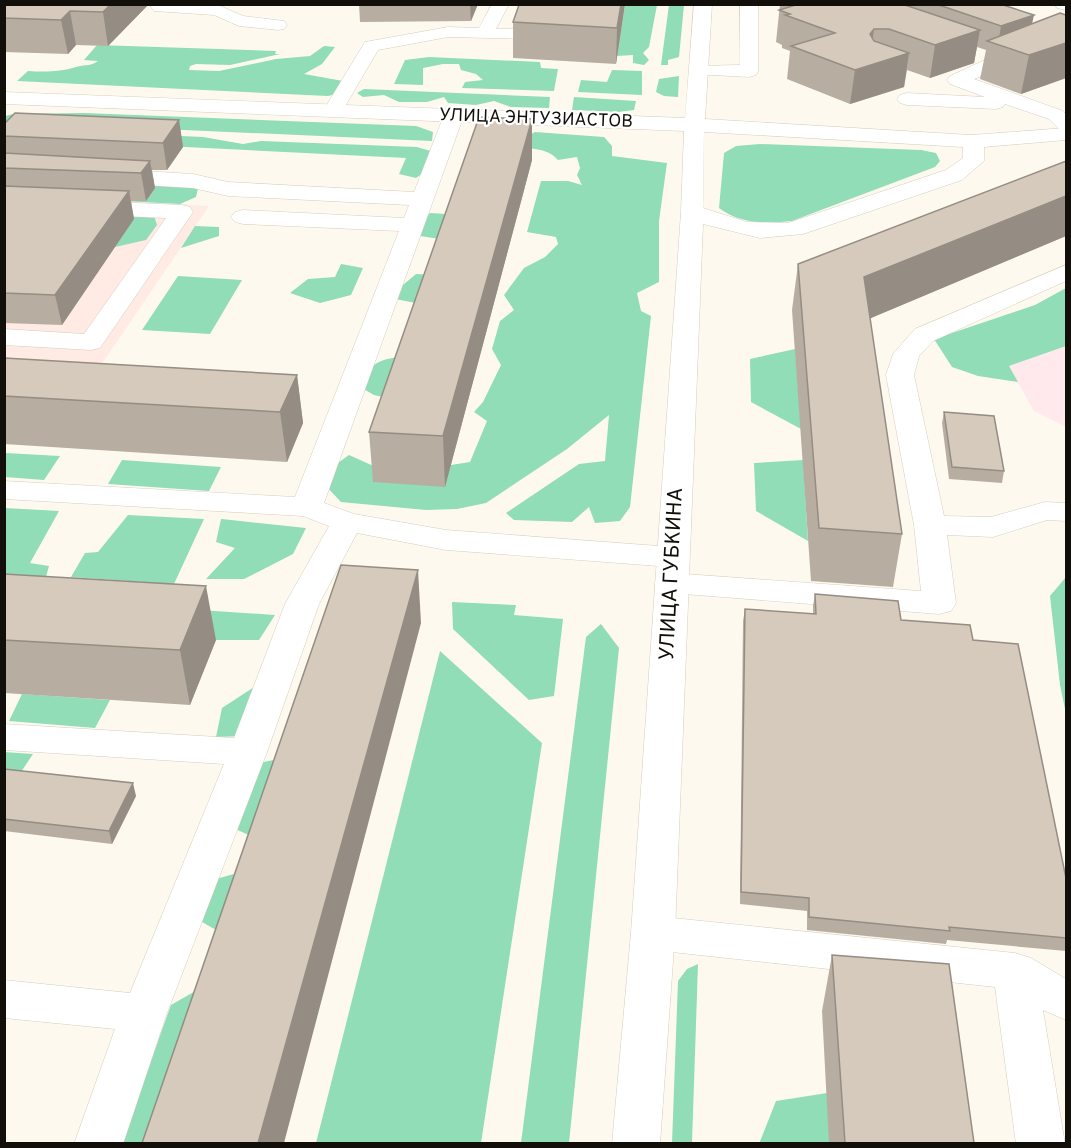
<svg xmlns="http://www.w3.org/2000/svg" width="1071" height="1148" font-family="Overpass,sans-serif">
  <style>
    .education { fill: #ffe9ed }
    .medical { fill: #ffebe3 }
    .green { fill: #90ddb7 }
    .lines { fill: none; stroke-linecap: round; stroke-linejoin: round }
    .minor-casing { stroke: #d6cdbd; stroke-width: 1 }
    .major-casing { stroke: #d6cdbd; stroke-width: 1 }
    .minor { fill: #fff; fill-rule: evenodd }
    .major { fill: #fff; fill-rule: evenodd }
    .wall { fill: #b7aea1 }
    .shaded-wall { fill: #958d83 }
    .building { fill: #d5cabb; stroke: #958d83; stroke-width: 1.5 }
    .labels { text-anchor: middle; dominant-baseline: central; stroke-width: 4.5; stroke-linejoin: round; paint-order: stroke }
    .far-street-label { font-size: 18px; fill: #120f0a; stroke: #fff }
    .street-label { font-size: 21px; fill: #120f0a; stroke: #fff }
  </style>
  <rect width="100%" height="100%" fill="#fef9ef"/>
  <!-- education -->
  <path class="education" d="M1066,327V427L1034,411L1004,358Z"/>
  <!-- medical -->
  <path class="medical" d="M4,195L209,206L87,386L5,381Z"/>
  <!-- green -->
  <g class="green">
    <path d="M625,5H657L649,47L643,53L649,60L644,65L633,63V55L617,56Z"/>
    <path d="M669,5H684L679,57L668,60V65H661Z"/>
    <path d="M97,45L276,51L275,54H280L230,65L196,64L190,66L189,70L219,71L276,59L310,56L324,46L335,47L322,64L304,74L343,81L336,94L328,96L17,81L28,71C45,72 59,72 76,67C85,64 90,67 98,61L84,60Z"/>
    <path d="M429,57L540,62L541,68L558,69L554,91L462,88L465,82L483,80L476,74L461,70L459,64H443L423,68V85L394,84L405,60Z"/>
    <path d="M612,70L642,71V95L578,92L581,80L607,82Z"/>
    <path d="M679,76L678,97L664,96L656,92L659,79Z"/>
    <path d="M364,89L550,97L549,108L511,107L494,101L476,105L448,103L444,97L427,102H399L384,95L363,97L357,93Z"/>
    <path d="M574,97L636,101L634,110L618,112L572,110Z"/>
    <path d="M84,113L416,126L433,132L432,141L5,122V116L13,114Z"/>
    <path d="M5,128L203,137L243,144L261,141L417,147L434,152L426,171L416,178L399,174L406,158L5,138Z"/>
    <path d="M535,132L604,137L612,146V156L667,163L659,221V282L637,293L641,311L651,316L630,507L620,521L595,523L589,507L572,522L514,520L506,513L579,464L605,461L609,415L567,449L486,503L457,509L426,510L341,502L325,485L335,465L349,455L378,468L451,465L470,462L487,421L474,412L483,402L501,365L492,349L500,321L514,310L504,295L524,268L545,257L558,244L556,237L527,232L541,181H568L582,185L577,175L580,168L577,157L558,160C545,145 531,153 515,142Z"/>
    <path d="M760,144L921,150L936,153L940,161L935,167L792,221C766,224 740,224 719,208L724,153L736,146Z"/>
    <path d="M4,175L199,184L196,197L180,204L5,195Z"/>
    <path d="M430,213L461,215L453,241L420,236V222Z"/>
    <path d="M85,216H154L157,225L146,240L115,247Z"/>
    <path d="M195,226L219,227V236L181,248Z"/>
    <path d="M341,264L363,268L351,295L320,303L290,293L308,279L335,277Z"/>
    <path d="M416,274L441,275L431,306L395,299L403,285Z"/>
    <path d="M178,276L242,280L210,334L142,330Z"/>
    <path d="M1066,288V346L1009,366L1018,382L978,376L952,367L934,339L1035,305Z"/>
    <path d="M795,349L801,429L751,402L750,359Z"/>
    <path d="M415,356L400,401L374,395L360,387C370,358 386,358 415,356Z"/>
    <path d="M4,453H5L60,456L44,480L5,477Z"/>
    <path d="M122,460L221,467L209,491L108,484Z"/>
    <path d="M803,460L808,541L756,511L754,463Z"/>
    <path d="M5,508L59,511L30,563L49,566L46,577L5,575Z"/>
    <path d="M128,515L204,519L174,584L71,577L85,553L98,552Z"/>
    <path d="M221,519H222L306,528L293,554L244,579H206L235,548L216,542Z"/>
    <path d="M1066,577V714L1060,685L1050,596Z"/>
    <path d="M4,597L275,615L259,640H216Z"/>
    <path d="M452,602L516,605L514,615L563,619L554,696L529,700L453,629Z"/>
    <path d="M601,624L619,648L569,1143H521L586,637Z"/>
    <path d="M440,651L542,743L481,1143H316Z"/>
    <path d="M257,685L244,736L216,737L222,708Z"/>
    <path d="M22,694L110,700L95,728L9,721Z"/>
    <path d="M4,752L33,754L21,772H5Z"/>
    <path d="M303,754L273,846L233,828L254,764Z"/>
    <path d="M266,865L241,944L202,922L216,879Z"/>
    <path d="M698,964L692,1143H672L678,981L687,969Z"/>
    <path d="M232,970L176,1143L121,1144L171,1005Z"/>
    <path d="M827,1093L830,1143L759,1144L776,1101Z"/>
  </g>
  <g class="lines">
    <!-- minor casing -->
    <g class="minor-casing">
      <g id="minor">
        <path d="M153,4L218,5L243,16L284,21L287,25L284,29L278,30L239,26L214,15L154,11L151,7Z"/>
        <path d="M492,4H509L496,29H517L529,4H546L529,39L448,37L378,50L340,115H326L323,111L365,42L448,27L479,28Z"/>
        <path d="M740,4H758V71L756,75L749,77L693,74L691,70L693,66L740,65Z"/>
        <path d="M1055,4H1066V10L1057,8Z"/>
        <path d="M1066,31V42L974,79L1063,111L1066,114V131L1059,129L1049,119L1005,104L1003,107L996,109L907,105L900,103L897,99L900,95L907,93L985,97L950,84L947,80L950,76L989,58Z"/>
        <path d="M454,109L461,111L464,115L324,503L354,514L446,530L672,547L683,550L688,557L683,564L672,567L446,550L357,533L319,604L267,752L167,1013L123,1144H74L115,1029L4,1018V980L130,993L224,764L4,750V724L234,738L285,604L329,526L303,516L4,499V481L295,497L399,231L243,224L235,222L231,217L235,212L243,210L404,218L409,205L228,196L193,188L110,183L102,181L99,176L102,171L110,169L193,174L228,182L414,192L444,115L447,111Z"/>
        <path d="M4,197L182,205L190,207L193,212L100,348L91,350L4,345V329L84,334L166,218L4,211Z"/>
        <path d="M1066,265V281L933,341L919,356L914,375L944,516L991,517L1045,502L1066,503V521L1047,520L993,537L947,535L956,603L951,611L939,614L671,593L659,590L654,583L659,576L671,573L921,591L914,525L886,375L893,354L915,329Z"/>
        <path d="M653,916L1015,953L1031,958L1066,979V1020L1043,1010L1065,1144H1016L995,987L653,950L638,945L631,933L638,921Z"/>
      </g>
    </g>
    <!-- major casing -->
    <g class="major-casing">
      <path id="major" d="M694,4H712L705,119L971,135L1066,128V140L984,147V161L962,180L803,234L760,238L703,224L675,933L660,1144H612L631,933L681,212L684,131L4,104V92L685,118ZM704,132L963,147V158L946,170L788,223L747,222L703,208Z"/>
    </g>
    <!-- minor -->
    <use href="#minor" class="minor"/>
    <!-- major -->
    <use href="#major" class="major"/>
  </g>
  <!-- wall -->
  <g class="wall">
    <path d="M4,4H149L108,46L76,45L68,54L4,52Z"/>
    <path d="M359,4H478L471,21L360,22Z"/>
    <path d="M625,4L616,64L513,58V22Z"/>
    <path d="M780,4H1000L1032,24L1066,15V78L1021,94L980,79L986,50L977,47L974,63L930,78L907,70L904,87L850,104L787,79L790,51L782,48V45L776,42Z"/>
    <path d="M532,119V160L445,487L373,482L369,432Z"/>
    <path d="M179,120L183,147L167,170H152L155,188L146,201H131L134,219L62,325L4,323V124Z"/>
    <path d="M1066,236L870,318L902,534L893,587L811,581L792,310L798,264Z"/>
    <path d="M4,358L297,375L303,423L287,462L4,444Z"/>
    <path d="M944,412L1004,471L1002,483L949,479L942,423Z"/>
    <path d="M4,574L216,640L190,705L4,693Z"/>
    <path d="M815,594L901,620L973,640L1066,878V951L947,940L946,944L807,930V911L740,904L743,621L745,609L813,614V606Z"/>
    <path d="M4,769L136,796L112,844L4,831Z"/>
    <path d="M832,955L974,1143H829L822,1011Z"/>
  </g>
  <!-- shaded-wall -->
  <g class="shaded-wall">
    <path d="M111,4H149L108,46L103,12Z"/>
    <path d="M470,4H478L471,21Z"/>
    <path d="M621,4H625L616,64L617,28Z"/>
    <path d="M70,11L76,45L68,54L61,20Z"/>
    <path d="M1034,15L1028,42L998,45L1001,26Z"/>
    <path d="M874,29L870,62L909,53L904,87L850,104L855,70L870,34Z"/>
    <path d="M980,30L974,63L930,78L935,45Z"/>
    <path d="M1066,43V78L1021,94L1029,55Z"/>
    <path d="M532,119V160L445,487L443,436Z"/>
    <path d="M179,120L183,147L167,170L163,143Z"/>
    <path d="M150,161L155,188L146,201L141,173Z"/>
    <path d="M129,191L134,219L62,325L55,295Z"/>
    <path d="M1066,196V236L857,324L864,277Z"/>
    <path d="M297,375L303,423L287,462L280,412Z"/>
    <path d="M418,570L421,623L284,1143H258Z"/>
    <path d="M206,586L216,640L190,705L180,650Z"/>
    <path d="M133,783L136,796L112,844L109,831Z"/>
  </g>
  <!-- building -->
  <g class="building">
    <path d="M4,4H111L103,12L70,11L61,20L4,18Z"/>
    <path d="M527,4H621L617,28L513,22L519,5Z"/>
    <path d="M799,4H902L980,30L935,45L889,29H874L870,34L874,41L909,53L855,70L791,46L835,33L785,15L790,14L779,10Z"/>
    <path d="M936,4H1000L1034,15L1001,26Z"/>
    <path d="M1060,13L1066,15V43L1029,55L987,41Z"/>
    <path d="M15,113L179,120L163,143L4,136V124Z"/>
    <path d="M479,117L532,119L443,436L369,432Z"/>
    <path d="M4,153L150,161L141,173L4,168Z"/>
    <path d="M1066,161V196L864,277L902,534L819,528L798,264Z"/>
    <path d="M4,186L129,191L55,295L4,293Z"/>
    <path d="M4,358L297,375L280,412L4,396Z"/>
    <path d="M944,412L994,416L1004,471L952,467Z"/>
    <path d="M341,565L418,570L258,1143H142Z"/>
    <path d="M4,574L206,586L180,650L4,640Z"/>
    <path d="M815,594L898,601L901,620L970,625L973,640L1018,644L1066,878V938L949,927L950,931L809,917V898L741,892L745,609L816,614Z"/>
    <path d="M4,769L133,783L109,831L4,819Z"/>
    <path d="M832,955L949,964L974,1143H845Z"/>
  </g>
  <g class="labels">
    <!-- far-street labels -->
    <g class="far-street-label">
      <text transform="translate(536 119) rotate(2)">УЛИЦА ЭНТУЗИАСТОВ</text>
    </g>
    <!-- street labels -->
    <g class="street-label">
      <text transform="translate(672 574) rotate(-87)">УЛИЦА ГУБКИНА</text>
    </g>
  </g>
  <!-- border -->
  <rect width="1071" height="1148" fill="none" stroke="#120f0a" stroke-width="12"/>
</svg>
